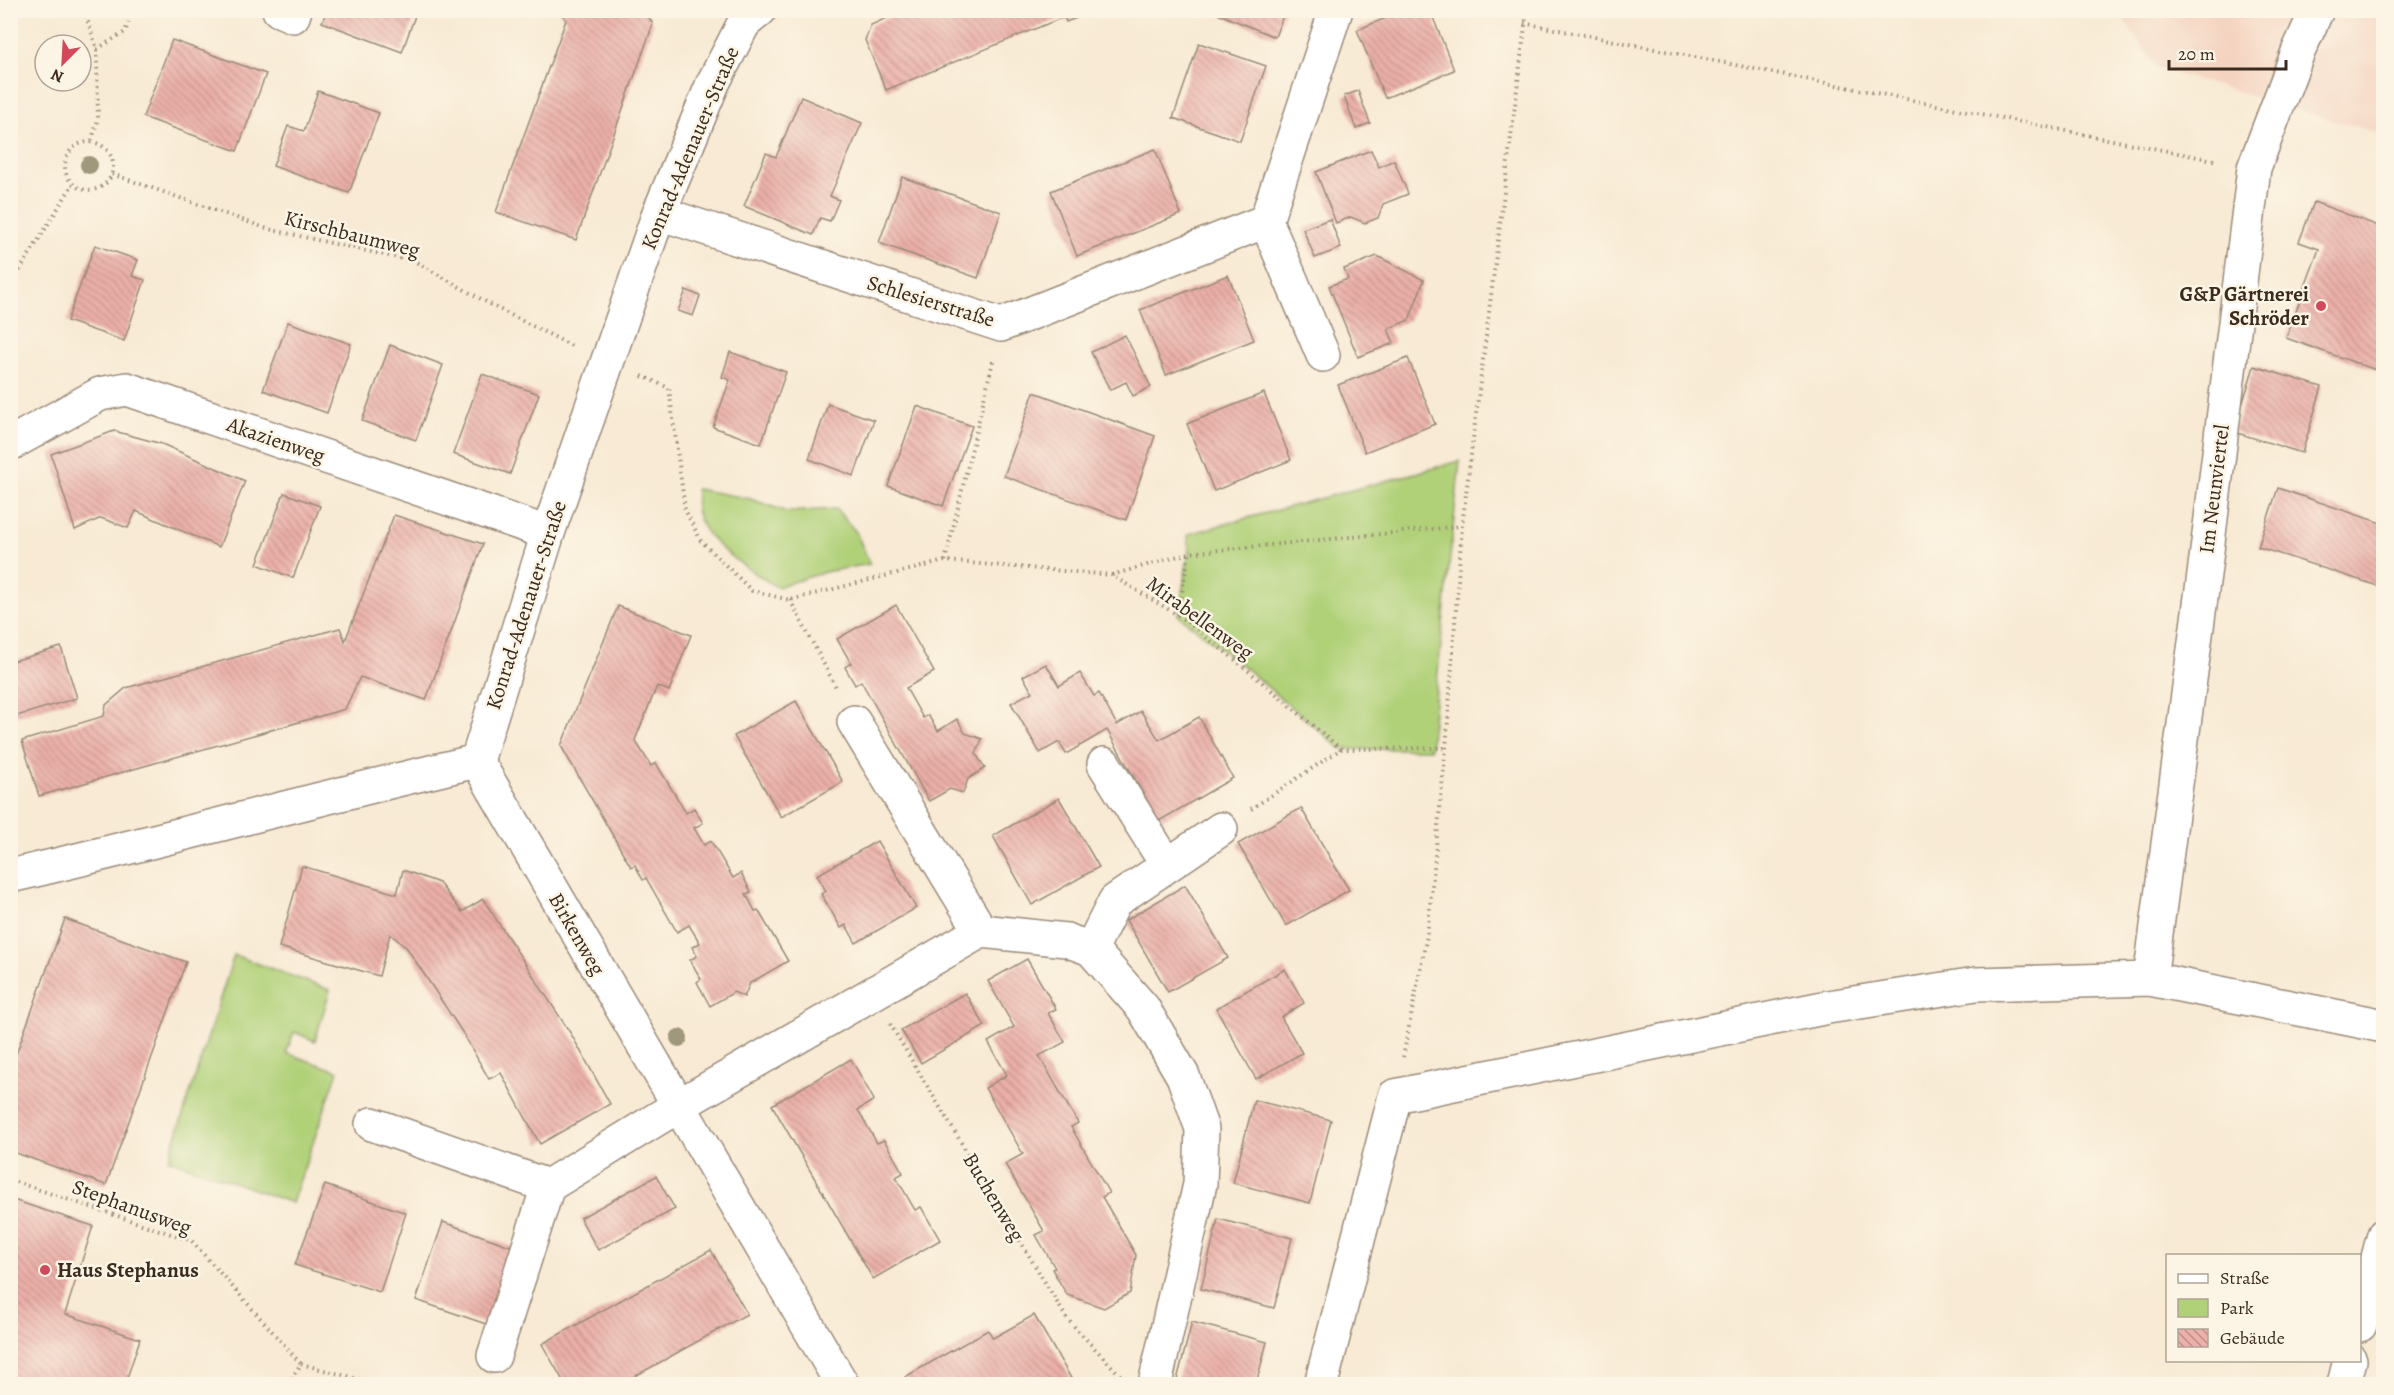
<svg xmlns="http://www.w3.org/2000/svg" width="2394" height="1395" font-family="Alegreya,serif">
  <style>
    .built { fill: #f4d3c0 }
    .green { fill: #b1d179; stroke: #767e4c; stroke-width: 1.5 }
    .building { fill: url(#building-back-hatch) }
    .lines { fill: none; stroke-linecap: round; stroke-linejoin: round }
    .minor-casing { stroke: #9a8a79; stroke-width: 36 }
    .path { stroke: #9a8a79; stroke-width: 4; stroke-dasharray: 1.5 4.5; stroke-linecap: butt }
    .minor { stroke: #fff; stroke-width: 33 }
    .tree { fill: #a0987d }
    .poi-dot { fill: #d1495b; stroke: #fcf5e5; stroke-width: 2 }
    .labels { text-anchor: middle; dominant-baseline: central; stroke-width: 5; stroke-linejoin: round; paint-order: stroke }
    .street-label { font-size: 21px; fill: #3b2a1e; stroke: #fcf5e5 }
    .poi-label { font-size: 21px; font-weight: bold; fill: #3b2a1e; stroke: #fcf5e5; text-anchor: end }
  </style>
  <defs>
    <pattern id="building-back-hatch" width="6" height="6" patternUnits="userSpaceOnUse" patternTransform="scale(1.5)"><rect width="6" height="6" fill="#ebb0a9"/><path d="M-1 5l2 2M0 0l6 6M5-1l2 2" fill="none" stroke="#c08f89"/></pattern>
  </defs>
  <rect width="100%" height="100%" fill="#fcf5e5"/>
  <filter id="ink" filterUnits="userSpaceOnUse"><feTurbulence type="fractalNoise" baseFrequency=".0167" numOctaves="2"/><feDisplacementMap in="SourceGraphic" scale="12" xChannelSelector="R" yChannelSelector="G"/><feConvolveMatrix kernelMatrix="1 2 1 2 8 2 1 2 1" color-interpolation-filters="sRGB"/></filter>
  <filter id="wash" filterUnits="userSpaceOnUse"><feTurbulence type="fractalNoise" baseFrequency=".008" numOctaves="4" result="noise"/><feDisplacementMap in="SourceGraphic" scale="24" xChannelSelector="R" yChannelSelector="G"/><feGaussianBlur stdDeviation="1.35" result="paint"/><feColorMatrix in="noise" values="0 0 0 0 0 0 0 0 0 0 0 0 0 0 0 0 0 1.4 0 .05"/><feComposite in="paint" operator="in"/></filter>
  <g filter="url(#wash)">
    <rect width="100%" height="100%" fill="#f8ead4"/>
    <!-- built -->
    <path class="built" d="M2118,11H2383V135L2157,68Z"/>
    <!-- green -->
    <g class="green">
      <path d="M1460,461L1430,749H1341L1238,662L1178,615L1189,553L1188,534Z"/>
      <path d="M696,489L751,499L787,512L836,509L856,532L870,564L825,572L777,587C750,570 701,543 696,508C695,502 696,495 696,489Z"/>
      <path d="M234,955L330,990L315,1041L294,1032L286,1053L338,1071L292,1203L169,1159Z"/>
    </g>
    <g id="blocks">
      <!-- building -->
      <g class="building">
        <path d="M327,10H417L402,52L322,22Z"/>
        <path d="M559,10H644L653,24L576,240L496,212L566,20Z"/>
        <path d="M905,10H1095V11L1066,22L1064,17L886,90L865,40L871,25Z"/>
        <path d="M1209,10H1285L1275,37Z"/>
        <path d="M1405,10H1430L1454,70L1385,98L1357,30Z"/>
        <path d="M172,40L266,74L237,151L143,117Z"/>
        <path d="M1199,43L1266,66L1240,141L1173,118Z"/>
        <path d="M318,91L379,113L349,193L273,166L288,126L304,131Z"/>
        <path d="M1358,91L1370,123L1356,129L1344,96Z"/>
        <path d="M801,97L862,123L830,196L839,200L830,221L820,218L813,235L744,206L766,153L776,157Z"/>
        <path d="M1155,149L1181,214L1077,256L1051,191Z"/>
        <path d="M1371,150L1379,167L1394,160L1408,194L1383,204L1378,218L1365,223L1351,217L1336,223L1316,172Z"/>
        <path d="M902,177L1001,212L978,278L879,243Z"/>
        <path d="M2314,202L2384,228V373L2286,338L2319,249L2299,242Z"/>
        <path d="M1330,219L1341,248L1315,258L1303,229Z"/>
        <path d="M95,245L138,260L132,276L145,280L124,341L67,321Z"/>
        <path d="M1377,256L1424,280L1409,320L1388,329L1394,343L1358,357L1329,286L1348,279L1344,269Z"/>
        <path d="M1228,275L1254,340L1166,375L1140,310Z"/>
        <path d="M686,290L700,296L693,316L678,311Z"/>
        <path d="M288,322L351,344L327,413L263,390Z"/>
        <path d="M1125,335L1151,387L1133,396L1126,382L1110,390L1091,352Z"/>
        <path d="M390,345L443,365L416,440L362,421Z"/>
        <path d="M730,352L786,372L761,444L713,427L730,380L722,377Z"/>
        <path d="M1408,358L1435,424L1365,452L1338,385Z"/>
        <path d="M2254,366L2322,387L2302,453L2234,432Z"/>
        <path d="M482,374L539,394L510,474L453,454Z"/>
        <path d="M1034,392L1155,436L1126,520L1004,476Z"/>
        <path d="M1264,393L1291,460L1214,491L1187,424Z"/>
        <path d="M828,404L874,420L854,476L809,459Z"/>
        <path d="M917,406L972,426L943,506L888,486Z"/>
        <path d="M114,431L162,444L245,481L219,547L136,511L128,528L101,518L75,530L51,454Z"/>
        <path d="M2278,488L2384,524V588L2258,547Z"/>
        <path d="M284,493L320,506L293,578L257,564Z"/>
        <path d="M394,515L483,544L426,700L360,677L345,709L39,796L22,741L104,716L106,705L126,688L340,628L345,641Z"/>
        <path d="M896,605L934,672L906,688L923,718L928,715L938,731L957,719L965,733L982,739L976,754L985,768L968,779L963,793L950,789L929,801L861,681L855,685L845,667L851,663L837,639Z"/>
        <path d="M618,606L691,635L669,691L657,686L635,740L651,766L656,763L686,813L694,808L703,823L694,828L704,845L711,841L733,878L741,873L751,892L746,894L755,911L758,910L788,961L750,983L744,997L734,992L710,1006L697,982L701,979L690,960L697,956L692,947L700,943L689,925L677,932L646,878L643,880L635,865L631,867L561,746Z"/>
        <path d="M61,647L77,698L10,718V662Z"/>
        <path d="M1046,664L1059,686L1080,673L1094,696L1099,693L1117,725L1141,711L1159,740L1199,717L1233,778L1159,821L1107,730L1066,754L1059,742L1040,753L1011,703L1032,692L1023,676Z"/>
        <path d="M796,701L843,782L781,817L734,736Z"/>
        <path d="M1059,798L1099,867L1032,905L993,836Z"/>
        <path d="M1301,808L1349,890L1286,926L1238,844Z"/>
        <path d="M877,841L916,908L856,943L846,925L841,928L821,894L826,891L817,875Z"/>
        <path d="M302,866L397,894L403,870L439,883L462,912L483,899L571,1034L610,1104L540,1144L501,1073L489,1079L464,1035L407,948L390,934L379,976L279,947Z"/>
        <path d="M1185,885L1228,958L1168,992L1126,920Z"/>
        <path d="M65,919L186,962L106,1185L10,1151V1071Z"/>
        <path d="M1027,959L1056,1009L1048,1013L1065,1042L1039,1056L1078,1123L1071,1127L1109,1193L1102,1197L1136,1255L1130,1293L1104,1308L1067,1295L1052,1269L1055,1268L1036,1235L1044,1231L1005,1164L1023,1154L985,1088L1007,1075L988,1042L1014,1027L988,981Z"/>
        <path d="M1285,969L1304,1003L1281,1017L1302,1053L1256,1079L1216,1008Z"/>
        <path d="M965,993L985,1026L921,1063L901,1030Z"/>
        <path d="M851,1059L874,1100L858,1110L877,1143L884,1140L903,1173L896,1177L915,1210L921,1207L940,1240L873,1279L772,1105Z"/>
        <path d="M1254,1100L1331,1120L1310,1203L1233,1183Z"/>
        <path d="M656,1176L675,1209L598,1250L580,1218Z"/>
        <path d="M325,1185L406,1213L380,1292L295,1265Z"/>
        <path d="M10,1199L93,1226L65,1314L140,1339L125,1384H10Z"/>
        <path d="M1218,1219L1292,1238L1274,1308L1201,1289Z"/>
        <path d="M443,1222L513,1247L486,1324L416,1300Z"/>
        <path d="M711,1250L747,1314L621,1384H565L542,1344Z"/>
        <path d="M1034,1315L1072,1380L1064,1384H910L905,1377L988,1330L993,1338Z"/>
        <path d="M1192,1322L1267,1342L1256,1384H1176Z"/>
      </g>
    </g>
  </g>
  <g filter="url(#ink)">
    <use href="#blocks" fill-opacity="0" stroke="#9a8a79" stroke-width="1.5"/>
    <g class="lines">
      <!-- minor casing -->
      <g class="minor-casing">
        <g id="minor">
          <path d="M279,10L293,16L295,10"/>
          <path d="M659,213L1001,325L1266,221L1336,10"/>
          <path d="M1266,221L1323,355"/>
          <path d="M10,444L100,394L127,389L548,533"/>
          <path d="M854,722L981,931"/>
          <path d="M477,761L842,1384"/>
          <path d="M1104,764L1167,865"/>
          <path d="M10,876C166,840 321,797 477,761L548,533L659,213L713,83L744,23L760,10"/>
          <path d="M1091,949L1115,901L1221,829"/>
          <path d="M2150,979L2205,567L2254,168L2298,52L2317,10"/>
          <path d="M372,1124L548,1186L678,1106L981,931L1066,940L1091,949L1143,1008L1183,1076L1202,1129L1200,1184L1155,1384"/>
          <path d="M2360,1325L2384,1235"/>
          <path d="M494,1356L548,1186"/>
          <path d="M1321,1384L1395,1096L1828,1007L1976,984L2150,979L2384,1026"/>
          <path d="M2344,1384L2350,1360"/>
        </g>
      </g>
      <!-- path -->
      <g class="path">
        <path d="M84,10L97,49L98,120L91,142"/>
        <path d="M1524,23L2218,161"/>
        <path d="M97,49L125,32L133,10"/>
        <circle cx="89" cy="166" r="24"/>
        <path d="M112,174L268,229L416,262L495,307L574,347"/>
        <path d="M10,286L73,184"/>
        <path d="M642,376L669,388L685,510L701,541L752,591L790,600L945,561L1111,575L1178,615L1238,662L1341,749"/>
        <path d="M945,561L993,361"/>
        <path d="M1112,575L1189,553L1462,526"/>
        <path d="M790,600L837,689"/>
        <path d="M1178,615L1189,553"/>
        <path d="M1251,809L1341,749L1446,748"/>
        <path d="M890,1024L1067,1319L1120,1375"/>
        <path d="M1403,1057L1427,935L1446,748L1462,526L1527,10"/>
        <path d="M10,1180L192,1241L301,1364L288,1384"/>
        <path d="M301,1364L377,1384"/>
      </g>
      <!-- minor -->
      <use href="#minor" class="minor"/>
    </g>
    <!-- trees -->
    <g class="tree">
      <circle cx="89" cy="165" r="9"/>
      <circle cx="679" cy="1038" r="9"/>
    </g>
  </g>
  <!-- markers -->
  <g class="poi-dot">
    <circle cx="2321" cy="306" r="6"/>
    <circle cx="45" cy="1270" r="6"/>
  </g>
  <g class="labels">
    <!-- street labels -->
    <g class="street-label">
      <text transform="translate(690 148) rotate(-67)">Konrad-Adenauer-Straße</text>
      <text transform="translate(352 234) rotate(14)">Kirschbaumweg</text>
      <text transform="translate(931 301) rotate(17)">Schlesierstraße</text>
      <text transform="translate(276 440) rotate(19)">Akazienweg</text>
      <text transform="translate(2214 489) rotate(-83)">Im Neunviertel</text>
      <text transform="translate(526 605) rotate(-72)">Konrad-Adenauer-Straße</text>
      <text transform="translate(1200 618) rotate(36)">Mirabellenweg</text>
      <text transform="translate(577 934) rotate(60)">Birkenweg</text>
      <text transform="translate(994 1197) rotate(59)">Buchenweg</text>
      <text transform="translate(132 1207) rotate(20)">Stephanusweg</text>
    </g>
    <!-- poi labels -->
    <g class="poi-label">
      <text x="2309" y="294">G&amp;P Gärtnerei<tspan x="2309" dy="24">Schröder</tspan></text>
      <text x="57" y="1270" text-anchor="start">Haus Stephanus</text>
    </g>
  </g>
  <!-- margin -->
  <rect width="2394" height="1395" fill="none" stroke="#fcf5e5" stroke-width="36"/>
  <!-- legend -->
  <rect x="2166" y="1254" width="195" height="108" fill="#fcf5e5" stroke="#afa495" stroke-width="1.5"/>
  <rect x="2178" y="1274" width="30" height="9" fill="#ffffff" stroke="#afa495" stroke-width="1.5"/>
  <text x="2220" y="1284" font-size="18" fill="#3b2a1e">Straße</text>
  <rect x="2178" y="1299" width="30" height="18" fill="#b1d179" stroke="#afa495" stroke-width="1.5"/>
  <text x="2220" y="1314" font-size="18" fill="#3b2a1e">Park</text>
  <rect x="2178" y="1329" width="30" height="18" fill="url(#building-back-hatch)" stroke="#afa495" stroke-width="1.5"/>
  <text x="2220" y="1344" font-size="18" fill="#3b2a1e">Gebäude</text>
  <!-- north arrow -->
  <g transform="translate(63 63) rotate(204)"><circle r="28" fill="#fcf5e5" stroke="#afa495" stroke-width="1.5"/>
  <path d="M0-4.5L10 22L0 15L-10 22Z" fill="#d1495b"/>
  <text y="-9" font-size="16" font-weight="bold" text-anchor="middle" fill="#3b2a1e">N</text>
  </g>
  <!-- scale -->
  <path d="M2169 60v9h117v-9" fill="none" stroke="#3b2a1e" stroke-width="3"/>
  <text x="2178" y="60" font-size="18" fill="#3b2a1e" stroke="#fcf5e5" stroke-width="4.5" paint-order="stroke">20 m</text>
</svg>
